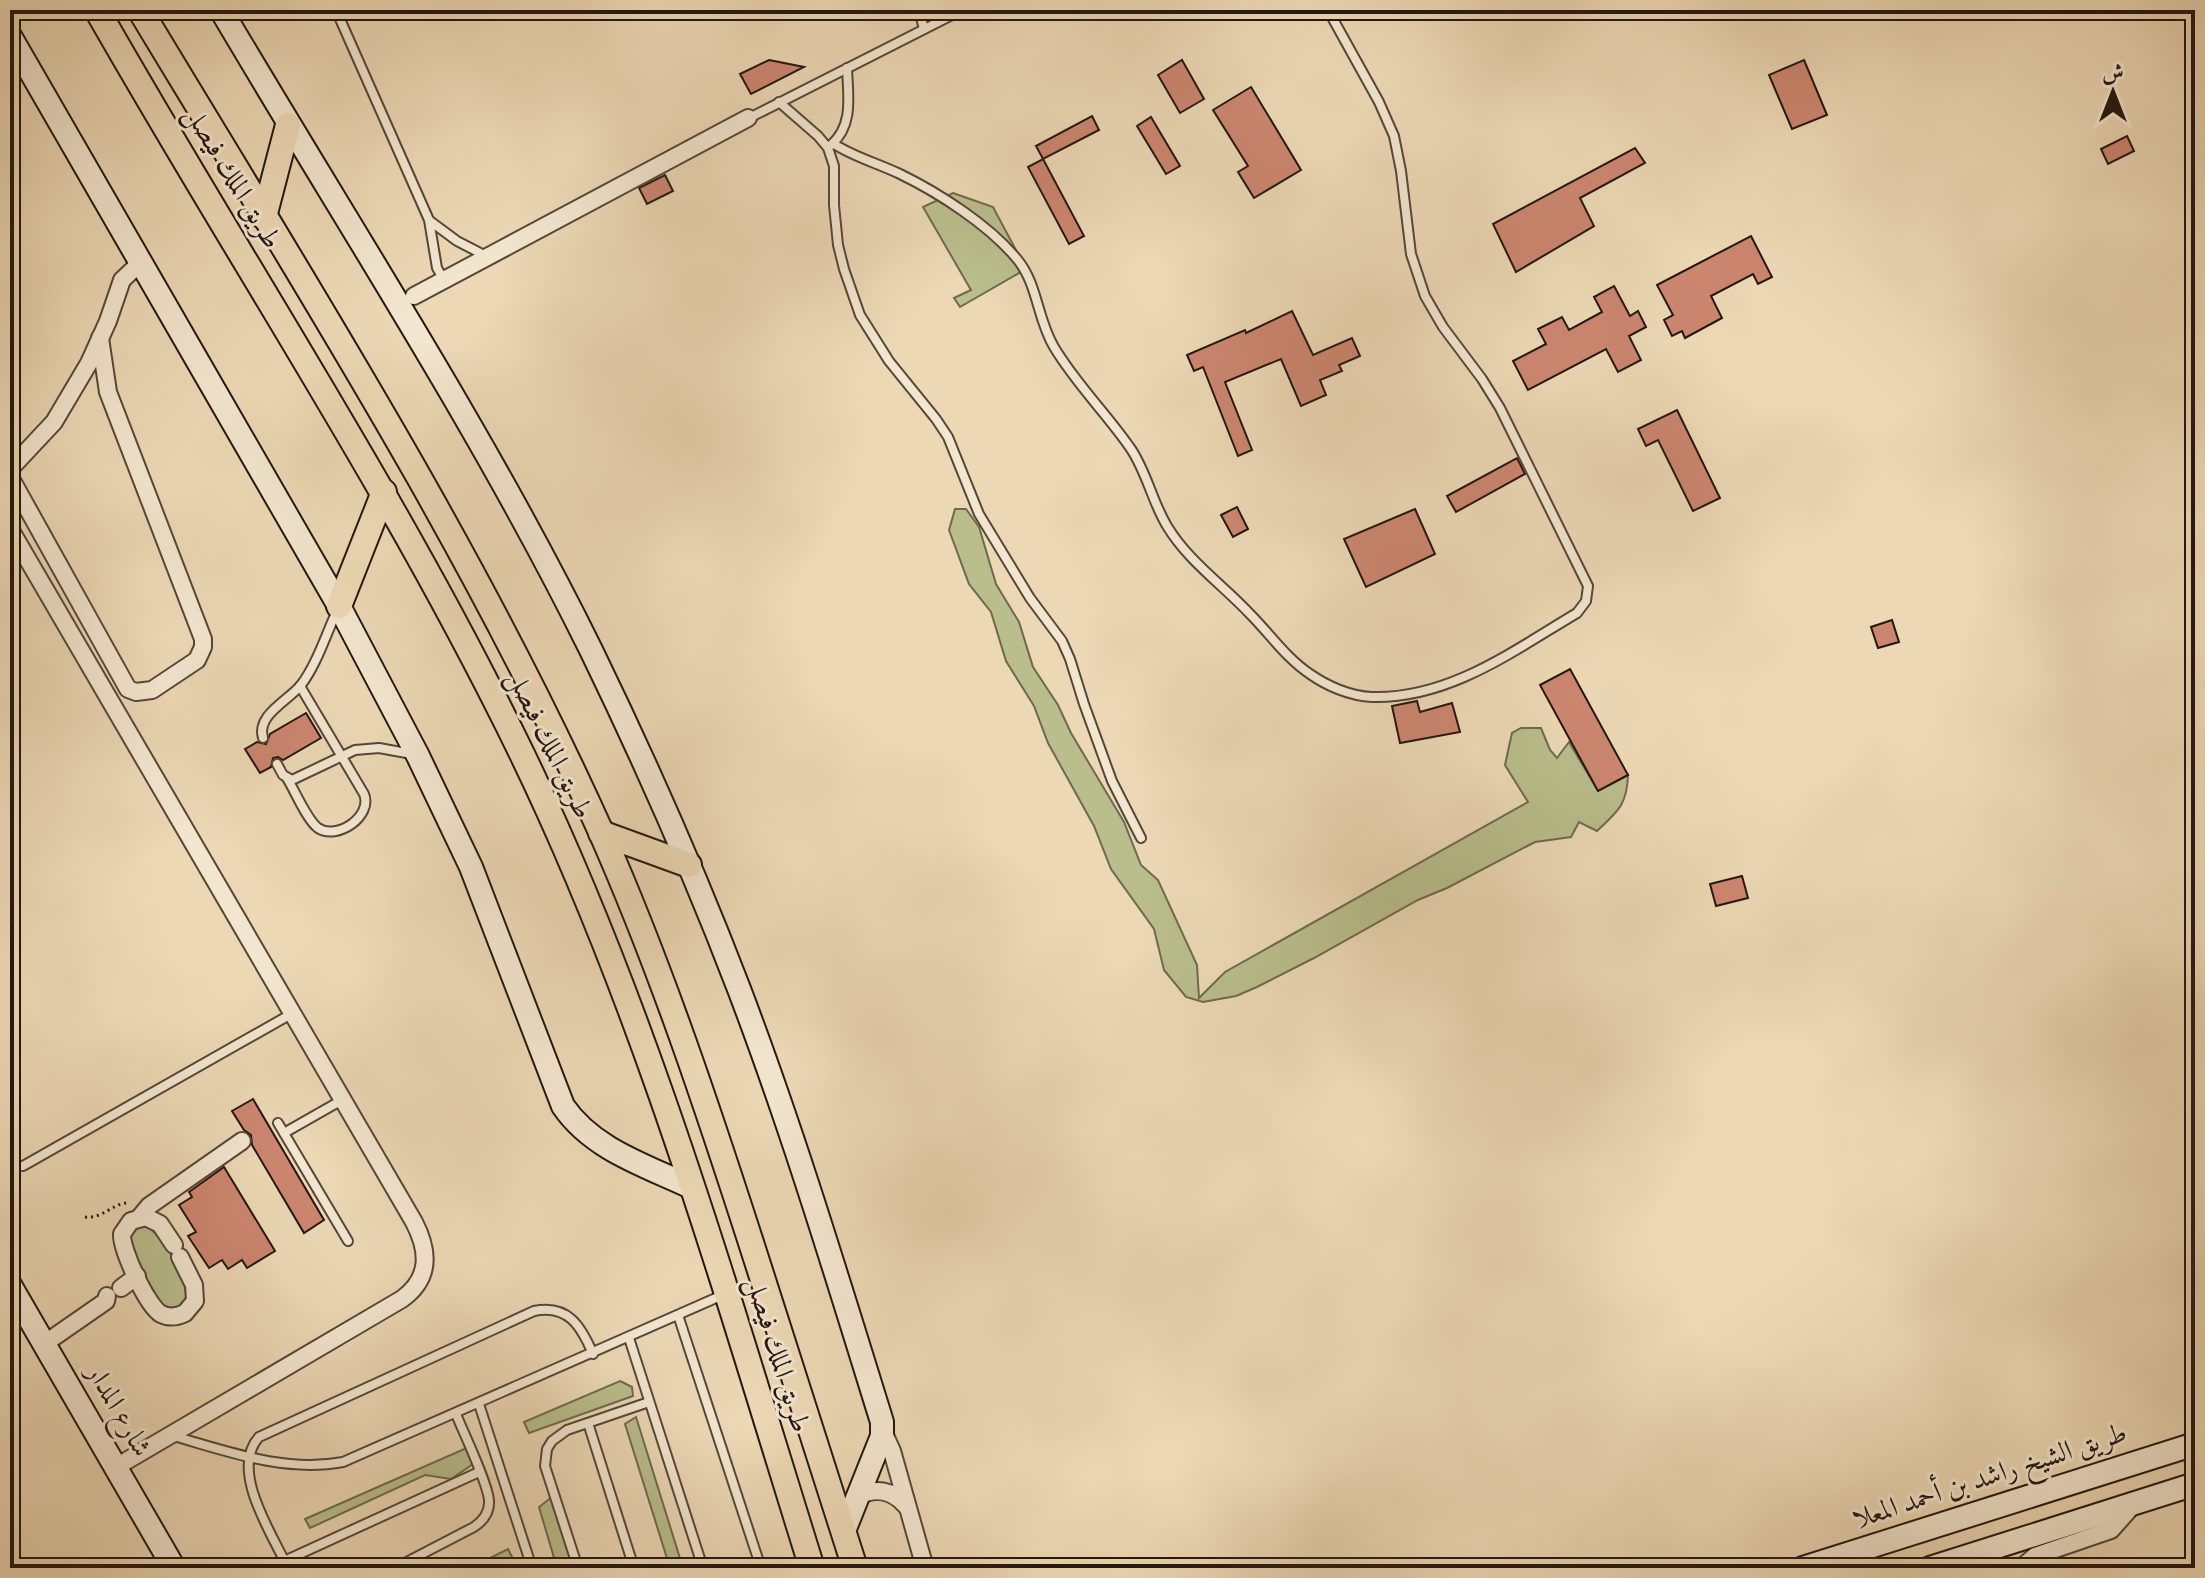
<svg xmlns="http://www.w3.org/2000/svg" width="2205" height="1578" font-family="'IM FELL English',Amiri,serif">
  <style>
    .green { fill: #b9be8c; stroke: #6e6a4e; stroke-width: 2 }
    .building { fill: #cc8670; stroke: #241611; stroke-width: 2 }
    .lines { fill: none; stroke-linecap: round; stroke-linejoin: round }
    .lane-casing { stroke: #56463a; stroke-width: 12 }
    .street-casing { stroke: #56463a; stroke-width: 20 }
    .secondary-casing { stroke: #241611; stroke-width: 26 }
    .primary-casing { stroke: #241611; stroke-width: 28 }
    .path { stroke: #241611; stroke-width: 3; stroke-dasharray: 2 4; stroke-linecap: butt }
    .lane { stroke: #f3e6cf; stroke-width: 8 }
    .street { stroke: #f3e6cf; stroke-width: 16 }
    .secondary { stroke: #f3e6cf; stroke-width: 22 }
    .primary { stroke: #ecd8b5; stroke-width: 24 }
    .labels { text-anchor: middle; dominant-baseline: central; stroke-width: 6; stroke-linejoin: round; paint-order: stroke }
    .street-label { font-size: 28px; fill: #241611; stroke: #f3e6cf }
  </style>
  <rect width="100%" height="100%" fill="#ecd8b5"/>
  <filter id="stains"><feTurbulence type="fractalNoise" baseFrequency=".0025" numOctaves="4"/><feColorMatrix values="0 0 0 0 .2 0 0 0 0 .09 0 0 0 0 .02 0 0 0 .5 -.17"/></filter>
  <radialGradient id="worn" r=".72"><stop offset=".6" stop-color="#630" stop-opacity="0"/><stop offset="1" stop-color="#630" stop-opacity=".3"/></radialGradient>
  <!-- green -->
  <g class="green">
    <path d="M953,193L993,207L1026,269L960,307L954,298L971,290L923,207Z"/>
    <path d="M955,509H966L979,527L996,584L1019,622L1033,667L1058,705L1071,733L1124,822L1141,865L1158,880L1197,965L1199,998L1225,972L1528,802L1505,765L1512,733L1521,728H1541L1550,750L1557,758L1569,742L1598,791L1628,775C1627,805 1618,811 1597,831L1579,822L1571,837L1535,842L1447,888L1418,900L1314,958L1257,987L1236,996L1203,1002L1186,997L1164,970L1154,929L1111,869L1094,826L1048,743L1034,706L1006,661L991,612L969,584L949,530Z"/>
    <path d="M145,1225C163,1234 192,1284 185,1303C179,1307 175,1311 168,1308C155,1304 131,1250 129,1236L135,1227Z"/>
    <path d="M620,1381L632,1387L633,1396L529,1433L524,1422Z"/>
    <path d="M636,1417L683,1568H670L625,1424Z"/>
    <path d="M471,1446L479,1460L451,1479L425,1475L310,1528L305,1519Z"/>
    <path d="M552,1497L573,1568H557L539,1507Z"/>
    <path d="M508,1549L514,1561L510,1568H470Z"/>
  </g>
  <!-- building -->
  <g class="building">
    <path d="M769,60L804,67L751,94L740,74Z"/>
    <path d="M1182,60L1204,99L1180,113L1158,75Z"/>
    <path d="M1804,60L1827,115L1792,129L1769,75Z"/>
    <path d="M1251,87L1301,170L1254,198L1238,172L1248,166L1213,110Z"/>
    <path d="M1092,116L1099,130L1043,159L1036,146Z"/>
    <path d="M1151,117L1180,166L1166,174L1137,126Z"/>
    <path d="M2127,136L2134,151L2108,164L2101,149Z"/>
    <path d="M1635,148L1645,163L1580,198L1594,226L1516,272L1493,224Z"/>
    <path d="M1043,159L1084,236L1069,244L1028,167Z"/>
    <path d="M665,175L673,191L647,204L639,188Z"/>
    <path d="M1751,236L1772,277L1758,284L1753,274L1711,296L1722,318L1685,338L1682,331L1672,336L1664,320L1673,315L1657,285Z"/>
    <path d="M1614,286L1630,316L1638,311L1646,327L1629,336L1641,360L1618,372L1606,349L1528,390L1513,361L1546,344L1538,329L1562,317L1569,330L1602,312L1594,297Z"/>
    <path d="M1292,311L1313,355L1352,338L1360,356L1339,365L1342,371L1320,380L1326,395L1301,406L1281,359L1225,382L1252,450L1238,456L1203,367L1194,371L1187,355L1245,330L1246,333Z"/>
    <path d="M1677,410L1720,498L1693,511L1658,440L1646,446L1638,429Z"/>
    <path d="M1517,458L1525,474L1456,512L1447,496Z"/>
    <path d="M1237,507L1248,529L1233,537L1221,515Z"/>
    <path d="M1415,509L1435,554L1366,587L1344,539Z"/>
    <path d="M1892,620L1899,642L1878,648L1871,627Z"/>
    <path d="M1570,669L1628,775L1598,791L1540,685Z"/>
    <path d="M1417,701L1420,712L1452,703L1460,732L1400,743L1392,706Z"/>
    <path d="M306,713L321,738L283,760L278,757L273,758L271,767L260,773L245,749L257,742L266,744L270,734Z"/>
    <path d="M1742,876L1748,898L1716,906L1710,884Z"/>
    <path d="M253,1099L324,1220L304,1233L252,1145L251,1135L244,1130L232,1111Z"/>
    <path d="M224,1167L275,1251L247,1268L242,1260L228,1269L222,1260L209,1268L188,1236L196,1232L179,1205L192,1197L189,1192Z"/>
  </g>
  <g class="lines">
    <!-- lane casing -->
    <g class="lane-casing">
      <g id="lane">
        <path d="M336,10L429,220L437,268L444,280"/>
        <path d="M919,10L924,29"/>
        <path d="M779,102L818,136L828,148L834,166V205L838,245L844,269L860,315L889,361L936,419L948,437L979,514L1030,598L1062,641L1070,659L1084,704L1112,781L1141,838"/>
        <path d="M749,118L962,10"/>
        <path d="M834,144C854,157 877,163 900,174C939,193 989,225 1017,259C1038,284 1037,319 1054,347C1076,384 1107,414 1131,449C1147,473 1152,501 1167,526C1188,561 1223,585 1250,614C1270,634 1286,658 1310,674C1327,686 1350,696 1372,697C1449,699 1513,651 1577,613L1586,601L1588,586L1500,408L1482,379L1443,327L1425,296L1411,254L1401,171L1394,136L1379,102L1328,10"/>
        <path d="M831,145C854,125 848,96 847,68"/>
        <path d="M430,221L457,241L486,256"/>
        <path d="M263,738C256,715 288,701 301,685C317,664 326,634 337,611"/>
        <path d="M277,764L283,775L292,780L355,750L379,748L412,754"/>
        <path d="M287,778C295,791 307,820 318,828C337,841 373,816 364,794L300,686"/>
        <path d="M278,1123L348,1241"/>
        <path d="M284,1133L342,1100"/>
        <path d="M23,1166L293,1013"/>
        <path d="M678,1315L761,1568"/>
        <path d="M629,1338L703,1568"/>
        <path d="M479,1404L532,1568"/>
        <path d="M588,1423L634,1568"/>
        <path d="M170,1435C227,1451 284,1473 343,1462L725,1294"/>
        <path d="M269,1568L479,1472"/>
        <path d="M288,1568C272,1534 229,1470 259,1437L534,1311C568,1304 581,1326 593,1354"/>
        <path d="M395,1568L474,1527C483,1521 490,1512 489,1500C487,1481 464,1434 456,1414"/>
        <path d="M578,1568L545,1466L547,1449L552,1441L567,1430L649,1402"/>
      </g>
    </g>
    <!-- street casing -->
    <g class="street-casing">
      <g id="street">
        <path d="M414,296L748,118"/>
        <path d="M10,469L54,422L89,363L108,321L122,280L140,263"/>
        <path d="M10,477L128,689L136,692L152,690L197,660L203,647V639L108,392L100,338"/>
        <path d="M10,529L414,1222C429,1251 431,1278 402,1299L116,1467"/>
        <path d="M139,1218L149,1206L242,1141"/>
        <path d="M174,1245L160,1224L146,1217L131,1221L122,1234C121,1249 147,1306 161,1314C169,1318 177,1317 185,1313L195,1301L194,1285L180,1257"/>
        <path d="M121,1288L137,1276"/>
        <path d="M44,1344L106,1301L107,1296"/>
        <path d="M883,1431L892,1451L925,1568"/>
        <path d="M856,1497C875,1487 892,1489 906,1506"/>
        <path d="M2021,1568L2035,1556L2111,1530L2135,1503"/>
      </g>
    </g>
    <!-- secondary casing -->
    <g class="secondary-casing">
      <g id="secondary">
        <path d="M221,10C346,222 482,429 591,650C645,761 695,874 739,989C793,1131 837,1277 882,1422V1436L844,1531"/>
        <path d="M10,36L339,606L418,756L471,867L563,1106C593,1150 647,1166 693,1188"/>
        <path d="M10,1285L174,1568"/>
        <path d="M1803,1568L2195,1444"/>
        <path d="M1930,1568L2195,1484"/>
      </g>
    </g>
    <!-- primary casing -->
    <g class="primary-casing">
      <g id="primary">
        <path d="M97,10C238,258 397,496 522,754C648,1014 726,1293 812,1568"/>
        <path d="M140,10C302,279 472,545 601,832C662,970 709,1112 755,1255C788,1359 822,1464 855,1568"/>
        <path d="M264,217L288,125"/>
        <path d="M339,606L384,492"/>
        <path d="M601,833L689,865"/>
      </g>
    </g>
    <!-- path -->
    <path class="path" d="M85,1217C102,1219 112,1204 127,1203"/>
    <!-- lane -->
    <use href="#lane" class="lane"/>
    <!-- street -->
    <use href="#street" class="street"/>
    <!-- secondary -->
    <use href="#secondary" class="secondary"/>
    <!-- primary -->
    <use href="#primary" class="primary"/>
  </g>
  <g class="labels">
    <!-- street labels -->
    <g class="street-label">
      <text transform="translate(232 178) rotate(59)">طريق الملك فيصل</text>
      <text transform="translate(549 745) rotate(64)">طريق الملك فيصل</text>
      <text transform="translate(777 1355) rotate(73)">طريق الملك فيصل</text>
      <text transform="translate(118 1411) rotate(60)">شارع المدار</text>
      <text transform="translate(1990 1477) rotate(-18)">طريق الشيخ راشد بن أحمد المعلا</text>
    </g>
  </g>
  <!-- margin -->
  <rect width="2205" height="1578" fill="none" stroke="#ecd8b5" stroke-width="40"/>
  <rect x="12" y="12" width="2181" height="1554" fill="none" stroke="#241611" stroke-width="4"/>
  <rect x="20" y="20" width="2165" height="1538" fill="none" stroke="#241611" stroke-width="2"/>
  <!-- north arrow -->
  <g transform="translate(2113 92)" stroke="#f3e6cf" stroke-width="6" paint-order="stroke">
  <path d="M0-6L14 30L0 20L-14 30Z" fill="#241611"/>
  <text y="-12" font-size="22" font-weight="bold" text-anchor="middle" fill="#241611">ش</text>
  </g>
  <rect width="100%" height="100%" filter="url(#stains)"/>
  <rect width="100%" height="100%" fill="url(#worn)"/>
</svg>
